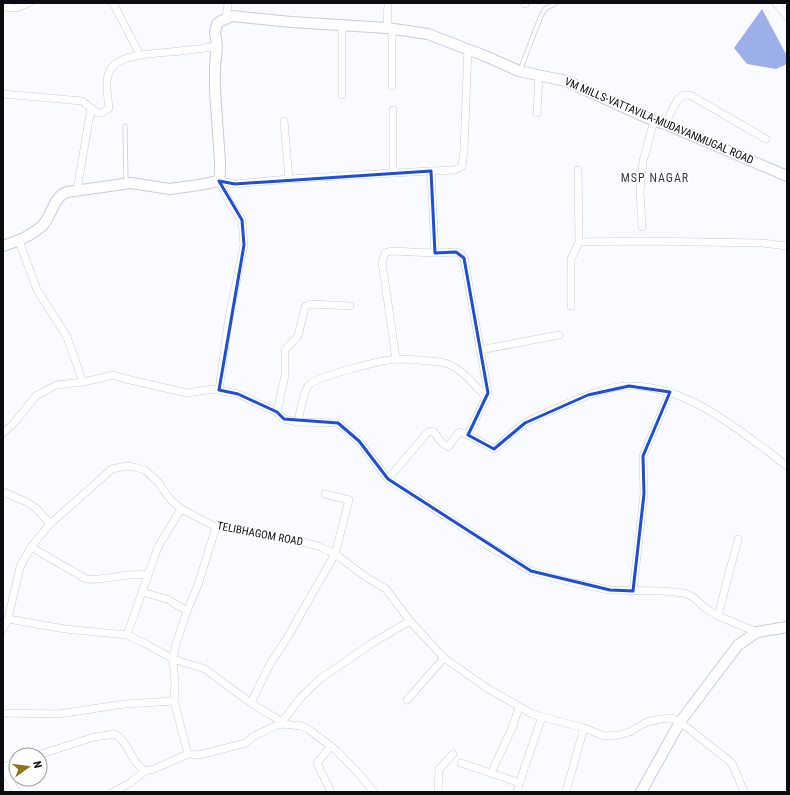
<svg xmlns="http://www.w3.org/2000/svg" width="790" height="795" font-family="'Roboto Condensed',sans-serif">
  <style>
    .water { fill: #9dafe8 }
    .lines { fill: none; stroke-linecap: round; stroke-linejoin: round }
    .lane-casing { stroke: #c7ccdc; stroke-width: 5 }
    .street-casing { stroke: #c7ccdc; stroke-width: 8 }
    .secondary-casing { stroke: #c7ccdc; stroke-width: 12 }
    .lane { stroke: #fff; stroke-width: 3.5 }
    .street { stroke: #fff; stroke-width: 7 }
    .secondary { stroke: #fff; stroke-width: 10 }
    .marked { fill: none; stroke: #1d4ed8; stroke-width: 3; stroke-linejoin: round }
    .labels { text-anchor: middle; dominant-baseline: central; stroke-width: 3.5; stroke-linejoin: round; paint-order: stroke }
    .street-label { font-size: 11px; fill: #0a0c11; stroke: #fff }
    .neighbourhood-label { font-size: 12px; letter-spacing: 1px; fill: #383c49; stroke: #fff }
  </style>
  <rect width="100%" height="100%" fill="#f9fbfe"/>
  <!-- water -->
  <path class="water" d="M762,9L787,56V64L776,69L747,64L734,48Z"/>
  <g class="lines">
    <!-- lane casing -->
    <g class="lane-casing">
      <g id="lane">
        <path d="M520,70L541,16L545,9L556,3"/>
        <path d="M125,126L126,183"/>
      </g>
    </g>
    <!-- street casing -->
    <g class="street-casing">
      <g id="street">
        <path d="M113,3L140,55C165,52 191,51 217,46"/>
        <path d="M776,3L787,17"/>
        <path d="M525,4V3"/>
        <path d="M3,7L16,8L29,3"/>
        <path d="M226,19L228,3"/>
        <path d="M387,28L388,3"/>
        <path d="M392,28V86"/>
        <path d="M3,94L82,101C92,107 97,120 109,108C105,75 103,62 140,55"/>
        <path d="M342,95V25"/>
        <path d="M393,110V173L431,171"/>
        <path d="M537,113L539,75"/>
        <path d="M284,121L289,179"/>
        <path d="M665,124L678,99L684,95H690L766,139"/>
        <path d="M219,181L235,184L289,179L393,173"/>
        <path d="M77,190L91,108"/>
        <path d="M642,227L640,191L643,161L654,121"/>
        <path d="M19,241L37,290L67,337L83,382"/>
        <path d="M579,242L643,241L762,243L787,246"/>
        <path d="M435,253L431,171L455,170L462,166L464,150L468,49"/>
        <path d="M571,306V259L579,242L578,170"/>
        <path d="M480,350L559,335"/>
        <path d="M396,359L382,262L385,253L391,251L435,253L456,252L461,254L464,258L488,393L468,435L494,449C502,445 506,439 512,433C516,429 522,425 527,422C540,415 554,409 569,403C588,395 609,386 630,386C688,385 743,433 787,466"/>
        <path d="M219,390L229,317L244,245L242,220L230,203L219,181"/>
        <path d="M277,412L285,375V350L298,336L305,307L310,304L350,306"/>
        <path d="M298,422C300,413 303,392 309,385C316,376 384,360 396,359C405,359 438,361 445,363C462,368 475,386 487,398"/>
        <path d="M3,433L14,423L36,396L56,385L83,382L114,375L126,379L187,393L213,389L238,394L277,412L284,419L298,422L338,423L359,441L388,479L470,532L485,544L531,571L575,583L610,590L662,591L684,593L693,597L704,607L718,616L757,632"/>
        <path d="M388,479L428,432L433,431L442,443L448,447L459,432L468,435"/>
        <path d="M3,492L27,502L37,509L50,524"/>
        <path d="M216,527L198,585L187,611L176,644L173,659L175,684L174,701L188,754L199,755L246,743L252,737L275,726L282,724L302,726L308,729L336,750L360,775L374,792"/>
        <path d="M31,547L86,579C106,581 127,572 147,575"/>
        <path d="M633,591L644,494L643,456L670,392"/>
        <path d="M142,592L167,599L187,611"/>
        <path d="M718,616L738,539"/>
        <path d="M8,619L65,629L127,635L146,644L173,659L205,669L251,703L282,722"/>
        <path d="M3,629L8,619L20,567L31,547L50,524L112,469L126,466L134,467L145,470L159,483L170,499L181,509L216,527L275,535L318,546L335,554L366,577L386,589L410,621L444,658L487,688L532,714L584,728L604,736L619,735L629,732L647,722L661,719L672,718L680,722L732,763L744,792"/>
        <path d="M127,635L158,547L181,509"/>
        <path d="M407,700L444,658"/>
        <path d="M251,703L270,664L287,638L335,554L349,500L325,494"/>
        <path d="M3,713L59,714L124,704L174,701"/>
        <path d="M282,724V722L302,696L320,679L374,642L410,621"/>
        <path d="M331,746L317,763L331,792"/>
        <path d="M38,755L94,737L115,734C129,742 131,763 145,771L154,769L188,754"/>
        <path d="M461,763L520,783"/>
        <path d="M3,767L13,786L17,792"/>
        <path d="M3,767L16,762"/>
        <path d="M491,773L513,726L519,707"/>
        <path d="M113,792L130,783L145,771"/>
        <path d="M438,792L439,769L453,754"/>
        <path d="M517,792L524,769L542,717"/>
        <path d="M566,792L584,728"/>
      </g>
    </g>
    <!-- secondary casing -->
    <g class="secondary-casing">
      <g id="secondary">
        <path d="M3,246C16,242 31,236 42,226C52,216 53,197 67,192L131,183L170,189L199,185L219,181L220,173V162L215,91V66L217,46L215,32L217,24L221,21L232,16L291,22L387,28L428,34L485,56L519,71L566,81L654,121L665,124L787,176"/>
        <path d="M641,792L680,722L738,645L757,632L787,627"/>
      </g>
    </g>
    <!-- lane -->
    <use href="#lane" class="lane"/>
    <!-- street -->
    <use href="#street" class="street"/>
    <!-- secondary -->
    <use href="#secondary" class="secondary"/>
  </g>
  <!-- marked area -->
  <path class="marked" d="M431,171L435,253L456,252L464,258L488,393L468,435L494,449L525,423L588,395L629,386L670,392L643,456L644,494L633,591L610,590L531,571L388,479L359,441L338,423L284,419L277,412L238,394L219,390L244,245L242,220L219,181L235,184Z"/>
  <g class="labels">
    <!-- street labels -->
    <g class="street-label">
      <text transform="translate(659 121) rotate(23)">VM MILLS-VATTAVILA-MUDAVANMUGAL ROAD</text>
      <text transform="translate(260 534) rotate(11)">TELIBHAGOM ROAD</text>
    </g>
    <!-- neighbourhood labels -->
    <g class="neighbourhood-label">
      <text x="655" y="178">MSP NAGAR</text>
    </g>
  </g>
  <!-- border -->
  <rect width="790" height="795" fill="none" stroke="#0a0c11" stroke-width="8"/>
  <!-- north arrow -->
  <g transform="translate(28 767) rotate(76)"><circle r="19" fill="#ffffff" stroke="#9d9ea0"/>
  <path d="M0-3L7 15L0 10L-7 15Z" fill="#91751b"/>
  <text y="-6" font-size="11" font-weight="bold" text-anchor="middle" fill="#0a0c11">N</text>
  </g>
</svg>
